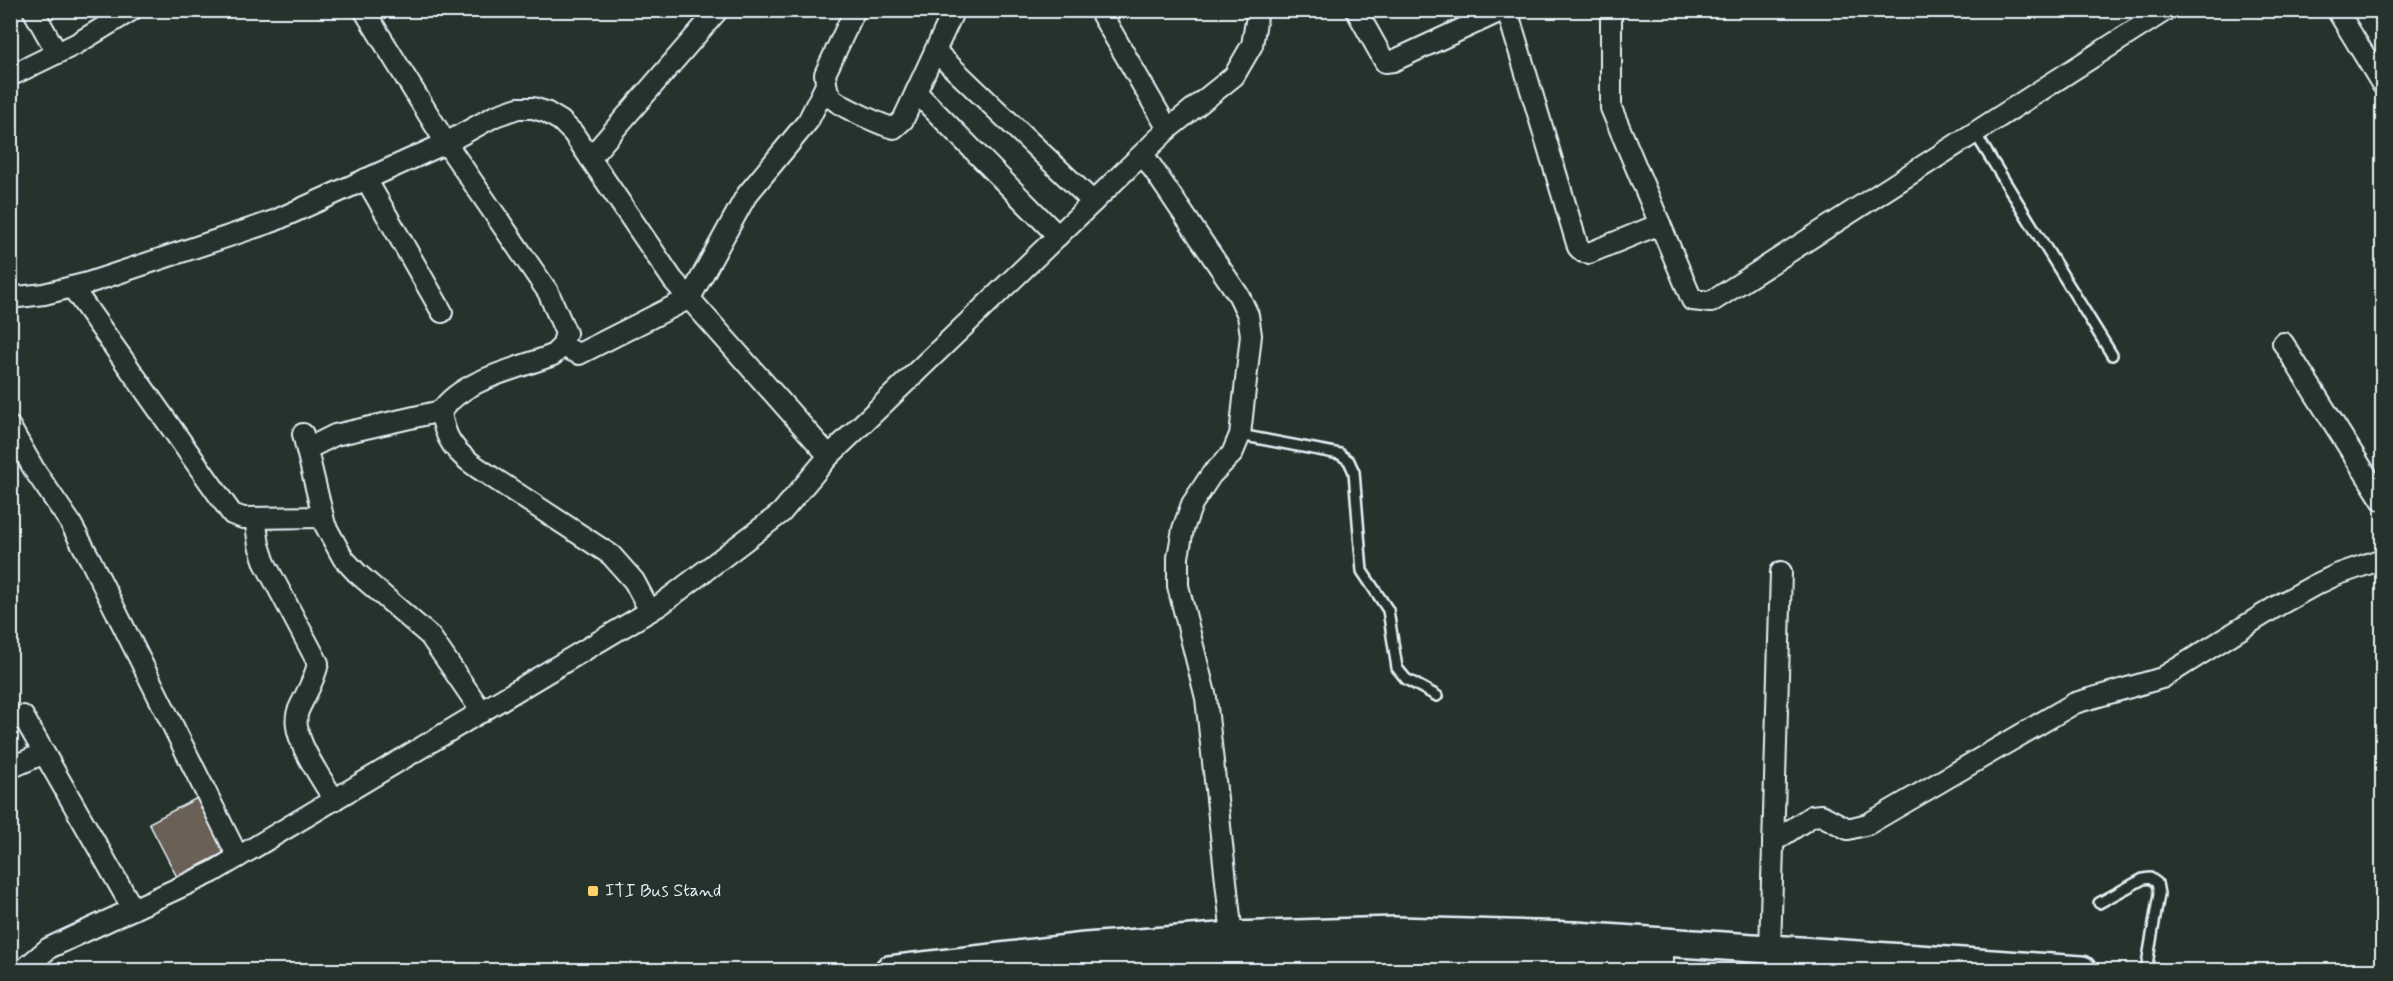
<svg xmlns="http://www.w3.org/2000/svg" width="2393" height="981" font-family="Mynerve,sans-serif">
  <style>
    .building { fill: #6b6055; stroke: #e8f1f8; stroke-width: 1.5; filter: url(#shadow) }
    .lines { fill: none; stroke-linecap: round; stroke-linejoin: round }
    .lane-casing { stroke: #e8f1f8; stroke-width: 14 }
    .street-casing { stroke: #e8f1f8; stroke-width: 24 }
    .secondary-casing { stroke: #e8f1f8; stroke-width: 32 }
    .lane { stroke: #26332d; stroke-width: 9 }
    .street { stroke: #26332d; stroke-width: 20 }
    .secondary { stroke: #26332d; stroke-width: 27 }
    .poi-dot { fill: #ffd166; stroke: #26332d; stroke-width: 2 }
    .labels { text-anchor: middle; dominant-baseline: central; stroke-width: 4.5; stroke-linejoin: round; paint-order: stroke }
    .poi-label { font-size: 18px; fill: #e8f1f8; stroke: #26332d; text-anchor: start }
  </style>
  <defs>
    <filter id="shadow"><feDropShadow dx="6" dy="4" stdDeviation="3" flood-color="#0009"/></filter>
  </defs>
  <rect width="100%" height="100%" fill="#26332d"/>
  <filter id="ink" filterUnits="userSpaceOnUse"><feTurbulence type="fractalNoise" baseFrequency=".0167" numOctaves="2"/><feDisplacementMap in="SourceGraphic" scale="12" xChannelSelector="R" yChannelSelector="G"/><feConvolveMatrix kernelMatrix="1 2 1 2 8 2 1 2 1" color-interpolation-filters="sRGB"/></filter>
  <g filter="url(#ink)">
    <!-- building -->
    <path class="building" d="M201,796L229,850L177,877L149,823Z"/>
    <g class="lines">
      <!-- lane casing -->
      <g class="lane-casing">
        <g id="lane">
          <path d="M1975,133L2112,355"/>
          <path d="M1240,435L1340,454L1349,461L1354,472L1362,571L1388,610L1397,668L1406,679L1437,696"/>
          <path d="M2099,903L2143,879L2150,878L2157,883L2159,894L2146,970"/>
          <path d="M1414,954L1415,970"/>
        </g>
      </g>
      <!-- street casing -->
      <g class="street-casing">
        <g id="street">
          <path d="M33,10L57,53"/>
          <path d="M364,10L446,143L548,292L566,333L562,346L553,355C517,369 463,379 441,411C444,439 456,453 478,468L611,555L634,581L650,611"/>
          <path d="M855,10L825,74C826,82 826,91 831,97C837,105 883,126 894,128L903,120L954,10"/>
          <path d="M1099,10L1168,129"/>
          <path d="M1356,10L1385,62L1393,61L1503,10"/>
          <path d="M1507,10L1578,247L1583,252L1589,253L1660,224"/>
          <path d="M1611,10V108L1692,300L1711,302L2166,10"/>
          <path d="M2337,10L2382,84"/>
          <path d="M935,51L1093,202"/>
          <path d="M10,76L76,44L132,10"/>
          <path d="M916,92L1058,236"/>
          <path d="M1143,154L1239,296L1248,315L1251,335L1240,435L1232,454L1211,475L1192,504L1183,529L1178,557V586L1206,698L1232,936"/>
          <path d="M590,158L718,10"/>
          <path d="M366,179L442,312"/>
          <path d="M72,287L232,514L243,518L323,517"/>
          <path d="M10,298L44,294L88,283L274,221L446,143L495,116L518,108H533L546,112L561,121L573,133L673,280L829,456"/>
          <path d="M2283,343L2382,500"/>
          <path d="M562,346L579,354L690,298L746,196L808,121L826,85"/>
          <path d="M10,427L35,471L70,522L90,559L238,857"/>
          <path d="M303,434L325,525L343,558L357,573L430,636L482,712"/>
          <path d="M307,449L335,435L441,411"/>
          <path d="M255,518L259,545L265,563L318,663C315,680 305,695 298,711C289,736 322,778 334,800"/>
          <path d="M23,716L133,909"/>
          <path d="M10,768L44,753"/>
          <path d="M1773,842L1812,816L1821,815L1848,829L1868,824L2075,703L2162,678L2277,606L2315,585L2336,575L2382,559"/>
          <path d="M1770,950L1781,572"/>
          <path d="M23,970L49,948L213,872L660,605L781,513L829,456L1093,202L1168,129L1234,76L1252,45L1258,10"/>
        </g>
      </g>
      <!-- secondary casing -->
      <g class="secondary-casing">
        <g id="secondary">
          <path d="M889,970L1085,947L1232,936L1395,931L1575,936L2082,970"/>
          <path d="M1066,970L1234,954L1414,951L1659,960"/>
        </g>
      </g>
      <!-- lane -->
      <use href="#lane" class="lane"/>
      <!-- street -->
      <use href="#street" class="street"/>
      <!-- secondary -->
      <use href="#secondary" class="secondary"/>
    </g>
  </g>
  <!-- markers -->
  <rect class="poi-dot" x="587" y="885" width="12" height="12" rx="3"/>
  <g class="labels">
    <!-- poi labels -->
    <g class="poi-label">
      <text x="605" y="891">ITI Bus Stand</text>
    </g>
  </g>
  <!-- margin -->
  <rect width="2393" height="981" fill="none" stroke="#26332d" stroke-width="36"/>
  <rect x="18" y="18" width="2357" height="945" fill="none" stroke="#e8f1f8" stroke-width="2" filter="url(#ink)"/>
</svg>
